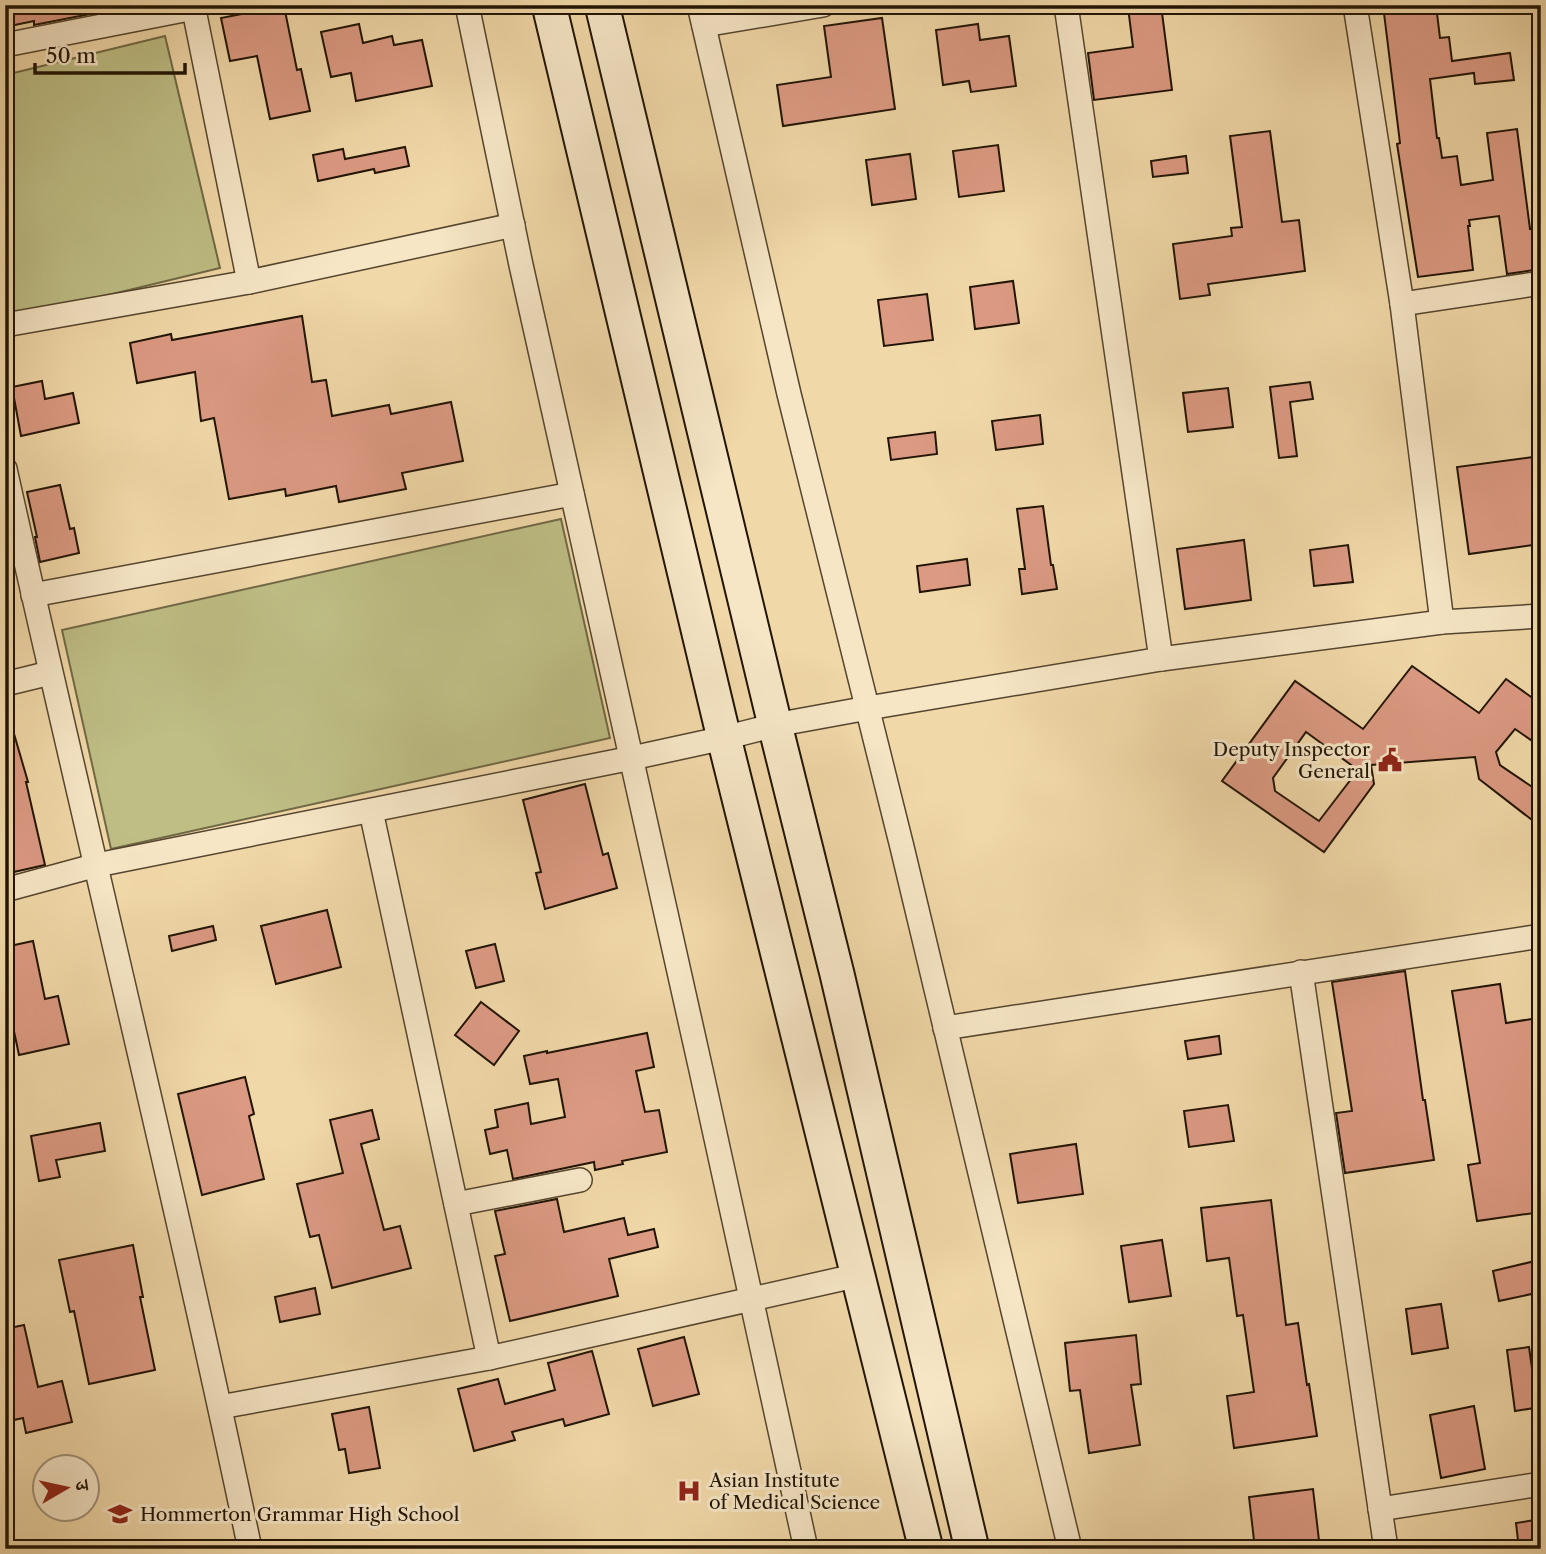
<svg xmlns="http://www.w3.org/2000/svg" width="1546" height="1554" font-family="'Libre Caslon Text','Noto Serif Devanagari',serif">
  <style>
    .green { fill: #bebe85; stroke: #706945; stroke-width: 2 }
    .building { fill: #dc9a83; stroke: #211405; stroke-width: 2; fill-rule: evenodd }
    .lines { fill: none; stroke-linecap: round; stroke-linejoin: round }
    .minor-casing { stroke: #55452e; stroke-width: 26 }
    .secondary-casing { stroke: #211405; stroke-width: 37 }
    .minor { stroke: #f6e6c6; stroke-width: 23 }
    .secondary { stroke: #f6e6c6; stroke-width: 33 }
    .labels { text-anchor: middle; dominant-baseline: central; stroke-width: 6; stroke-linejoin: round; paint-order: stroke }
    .poi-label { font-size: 19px; fill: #211405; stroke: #f6e6c6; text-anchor: start }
  </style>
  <rect width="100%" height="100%" fill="#f1d8a8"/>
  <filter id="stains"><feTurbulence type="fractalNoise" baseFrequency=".00286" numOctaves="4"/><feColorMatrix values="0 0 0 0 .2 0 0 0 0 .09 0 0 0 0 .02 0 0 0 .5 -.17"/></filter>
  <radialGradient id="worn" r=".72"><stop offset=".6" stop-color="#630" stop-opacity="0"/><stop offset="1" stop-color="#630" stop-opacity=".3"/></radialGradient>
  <!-- green -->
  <g class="green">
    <path d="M165,36L220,268L5,320V75Z"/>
    <path d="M561,519L610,738L111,849L62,630Z"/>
  </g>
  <!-- building -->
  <g class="building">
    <path d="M5,5H115L116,9L34,25V21L5,27Z"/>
    <path d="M1139,5H1161L1172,90L1094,100L1088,53L1133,47L1128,7Z"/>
    <path d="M1383,5H1436L1440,38L1449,37L1452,61L1510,53L1514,80L1475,84L1474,73L1430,79L1437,138H1439L1442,158L1457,156L1461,185L1493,180L1487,133L1517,129L1530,229L1541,227V269L1507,274L1499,216L1469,220L1470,226H1468L1473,270L1418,277L1397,144L1400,143Z"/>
    <path d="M284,6L297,70L301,69L310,111L270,119L257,56L230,61L221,18Z"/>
    <path d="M882,18L895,109L783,126L777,85L831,77L824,26Z"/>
    <path d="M359,24L363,43L392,36L394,45L422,40L432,86L356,101L351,73L331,77L321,32Z"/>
    <path d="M978,24L980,40L1009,36L1016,86L971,92L969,81L943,85L936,30Z"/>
    <path d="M1270,131L1282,222L1299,220L1305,271L1208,284L1210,295L1180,299L1173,244L1232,236L1231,228L1242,227L1230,136Z"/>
    <path d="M998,145L1004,191L959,197L953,151Z"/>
    <path d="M405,147L409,166L375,173L374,169L318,181L313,155L343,149L345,159Z"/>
    <path d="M910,154L916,199L872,205L866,160Z"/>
    <path d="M1186,156L1188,173L1153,177L1151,161Z"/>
    <path d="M1013,281L1019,323L975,329L970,287Z"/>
    <path d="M927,294L933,340L884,346L878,300Z"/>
    <path d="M302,316L312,382L326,380L332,416L389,405L391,414L451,402L463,461L402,473L406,489L339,502L336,486L286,496L285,489L229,499L214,418L201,421L195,372L137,383L130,343L171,334L172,340Z"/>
    <path d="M42,381L45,399L73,393L79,423L21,436L12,387Z"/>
    <path d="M1310,382L1313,399L1290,402L1297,456L1279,458L1270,387Z"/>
    <path d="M1228,388L1233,427L1188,432L1183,393Z"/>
    <path d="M1040,415L1043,444L996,450L992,421Z"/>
    <path d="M935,432L937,454L891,460L888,438Z"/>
    <path d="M1541,456V544L1469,554L1457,467Z"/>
    <path d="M60,485L70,529L74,528L79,553L40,562L35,537H37L27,492Z"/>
    <path d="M1043,506L1051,565H1053L1057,589L1022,594L1019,569H1025L1017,509Z"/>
    <path d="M1244,540L1251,600L1185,609L1177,549Z"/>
    <path d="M1348,545L1353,582L1314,586L1310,550Z"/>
    <path d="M967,559L970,585L920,592L917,566Z"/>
    <path d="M1412,666L1479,713L1506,679L1541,704V747L1515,729L1496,752L1500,765L1541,793V827L1479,779L1475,757L1371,765L1374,784L1324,852L1222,781L1295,681L1363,729ZM1306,732L1358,770L1319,821L1275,791L1273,778Z"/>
    <path d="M10,720L28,782H26L45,865L5,874V721Z"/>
    <path d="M585,784L603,855L608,853L617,888L545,909L536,873L541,872L523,800Z"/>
    <path d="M327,910L341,967L276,984L261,926Z"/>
    <path d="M213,926L216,940L172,951L169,936Z"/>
    <path d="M33,941L45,999L58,996L69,1044L19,1055L8,1003L5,1004V947Z"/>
    <path d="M495,944L504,981L476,988L466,951Z"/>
    <path d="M1405,971L1423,1100H1425L1434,1160L1345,1173L1336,1113L1352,1111L1332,982Z"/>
    <path d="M1500,984L1506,1023L1538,1018L1541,1039V1212L1477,1221L1468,1165L1480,1163L1452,991Z"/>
    <path d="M481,1002L519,1031L494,1065L455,1035Z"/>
    <path d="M647,1033L654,1067L636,1071L645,1112L659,1110L667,1152L622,1161L623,1164L595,1170L594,1162L513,1179L507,1150L490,1154L485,1130L498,1127L495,1110L528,1103L531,1124L565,1117L558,1079L530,1084L524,1056L547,1051V1053Z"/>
    <path d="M1219,1036L1221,1054L1188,1059L1185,1041Z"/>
    <path d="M245,1077L254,1114L249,1116L264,1179L202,1195L178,1094Z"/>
    <path d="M1228,1105L1234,1141L1189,1147L1184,1111Z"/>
    <path d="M372,1110L379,1139L361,1144L384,1230L400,1226L411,1268L332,1288L319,1235L310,1237L297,1184L343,1173L330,1120Z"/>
    <path d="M100,1123L105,1151L56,1160L60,1177L39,1181L31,1136Z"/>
    <path d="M1076,1144L1083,1194L1018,1203L1010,1154Z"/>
    <path d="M557,1199L564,1232L624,1218L628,1235L654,1229L658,1247L609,1259L618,1296L510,1321L495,1256L505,1254L495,1211Z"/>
    <path d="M1271,1200L1286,1325L1298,1323L1307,1385L1309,1384L1317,1436L1234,1448L1227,1396L1254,1392L1243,1315L1237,1316L1229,1258L1207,1261L1201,1208Z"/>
    <path d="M1162,1240L1171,1296L1129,1302L1121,1246Z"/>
    <path d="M133,1245L143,1297H140L155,1370L89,1384L74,1311L70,1312L59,1260Z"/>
    <path d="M1535,1261L1541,1292L1499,1301L1493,1271Z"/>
    <path d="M315,1288L320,1314L280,1322L275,1297Z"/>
    <path d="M1441,1304L1448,1348L1412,1354L1406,1309Z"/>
    <path d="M24,1325L38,1387L62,1381L72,1422L26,1433L23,1418L14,1420L5,1383V1329Z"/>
    <path d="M1136,1335L1141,1384L1131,1385L1140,1445L1089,1453L1080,1390L1070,1391L1065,1343Z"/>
    <path d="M684,1337L699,1394L653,1406L638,1349Z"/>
    <path d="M1529,1347L1535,1389L1541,1388V1407L1515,1411L1507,1350Z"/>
    <path d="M592,1351L609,1414L565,1426L563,1419L512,1432L515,1440L474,1451L458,1389L498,1379L505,1404L555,1390L548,1363Z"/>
    <path d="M1474,1406L1485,1469L1441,1478L1430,1415Z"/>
    <path d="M369,1407L380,1468L349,1473L345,1449L339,1450L332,1414Z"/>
    <path d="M1313,1489L1320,1549H1255L1249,1497Z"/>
    <path d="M1541,1519V1549H1519L1516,1523Z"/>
  </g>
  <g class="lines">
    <!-- minor casing -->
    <g class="minor-casing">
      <g id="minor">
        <path d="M193,5L249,282"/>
        <path d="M467,5L521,265L701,1070L806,1549"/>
        <path d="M699,5L789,394L902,847L1070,1549"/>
        <path d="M1066,5L1161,659"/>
        <path d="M1355,5L1402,304L1442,622"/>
        <path d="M704,25L823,5"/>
        <path d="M5,45L194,8"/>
        <path d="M1402,304L1541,283"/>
        <path d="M5,325L249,282L513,225"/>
        <path d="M5,469C85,829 174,1187 250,1549"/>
        <path d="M33,595L572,494"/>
        <path d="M5,684L50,673"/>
        <path d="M371,811L489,1358"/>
        <path d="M5,890L97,865L632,758L724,738L775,725L868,708L1161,659L1442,622L1541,616"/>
        <path d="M1301,972L1386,1549"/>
        <path d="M945,1028L1541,936"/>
        <path d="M456,1204L580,1180"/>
        <path d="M220,1407L489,1358L859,1275"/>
        <path d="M1380,1509L1541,1484"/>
      </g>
    </g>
    <!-- secondary casing -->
    <g class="secondary-casing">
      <g id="secondary">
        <path d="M549,5L724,738L926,1549"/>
        <path d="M602,5L775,725L837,974L972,1549"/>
      </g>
    </g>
    <!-- minor -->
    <use href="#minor" class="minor"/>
    <!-- secondary -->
    <use href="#secondary" class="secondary"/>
  </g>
  <!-- icons -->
  <defs>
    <g id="civic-bare" transform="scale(1.89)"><path d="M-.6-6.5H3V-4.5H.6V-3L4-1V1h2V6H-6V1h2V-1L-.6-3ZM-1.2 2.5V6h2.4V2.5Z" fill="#8f2418" stroke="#f6e6c6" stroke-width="2.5" paint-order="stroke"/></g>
    <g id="hospital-bare" transform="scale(1.89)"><path d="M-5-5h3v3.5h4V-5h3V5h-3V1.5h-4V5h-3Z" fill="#8f2418" stroke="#f6e6c6" stroke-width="2.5" paint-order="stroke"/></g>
    <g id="school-bare" transform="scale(1.89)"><path d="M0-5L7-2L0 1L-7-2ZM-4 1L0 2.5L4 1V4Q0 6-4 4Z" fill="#8f2418" stroke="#f6e6c6" stroke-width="2.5" paint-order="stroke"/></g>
  </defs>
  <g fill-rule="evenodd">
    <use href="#civic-bare" x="1390" y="760"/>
    <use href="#hospital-bare" x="689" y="1491"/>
    <use href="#school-bare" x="120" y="1514"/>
  </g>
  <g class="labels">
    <!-- poi labels -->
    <g class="poi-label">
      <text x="1370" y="749" text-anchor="end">Deputy Inspector<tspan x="1370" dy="22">General</tspan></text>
      <text x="709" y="1480">Asian Institute<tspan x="709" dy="22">of Medical Science</tspan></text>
      <text x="140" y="1514">Hommerton Grammar High School</text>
    </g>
  </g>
  <!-- margin -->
  <rect width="1546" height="1554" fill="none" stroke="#f1d8a8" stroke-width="28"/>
  <rect x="7" y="7" width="1532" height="1540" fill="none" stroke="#211405" stroke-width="3.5"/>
  <rect x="14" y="14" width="1518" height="1526" fill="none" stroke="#211405" stroke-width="2"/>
  <!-- north arrow -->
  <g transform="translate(66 1488) rotate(81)"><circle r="33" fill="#f6e6c6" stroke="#a19279" stroke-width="2"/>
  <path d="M0-5L12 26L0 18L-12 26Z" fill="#8f2418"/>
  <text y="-10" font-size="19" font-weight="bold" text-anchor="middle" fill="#211405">उ</text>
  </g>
  <!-- scale -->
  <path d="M35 63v10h150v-10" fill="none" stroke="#211405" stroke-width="3.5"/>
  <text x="46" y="63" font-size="21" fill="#211405" stroke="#f6e6c6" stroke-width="5" paint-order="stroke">50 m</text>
  <rect width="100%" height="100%" filter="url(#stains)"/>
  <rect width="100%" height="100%" fill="url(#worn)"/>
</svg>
